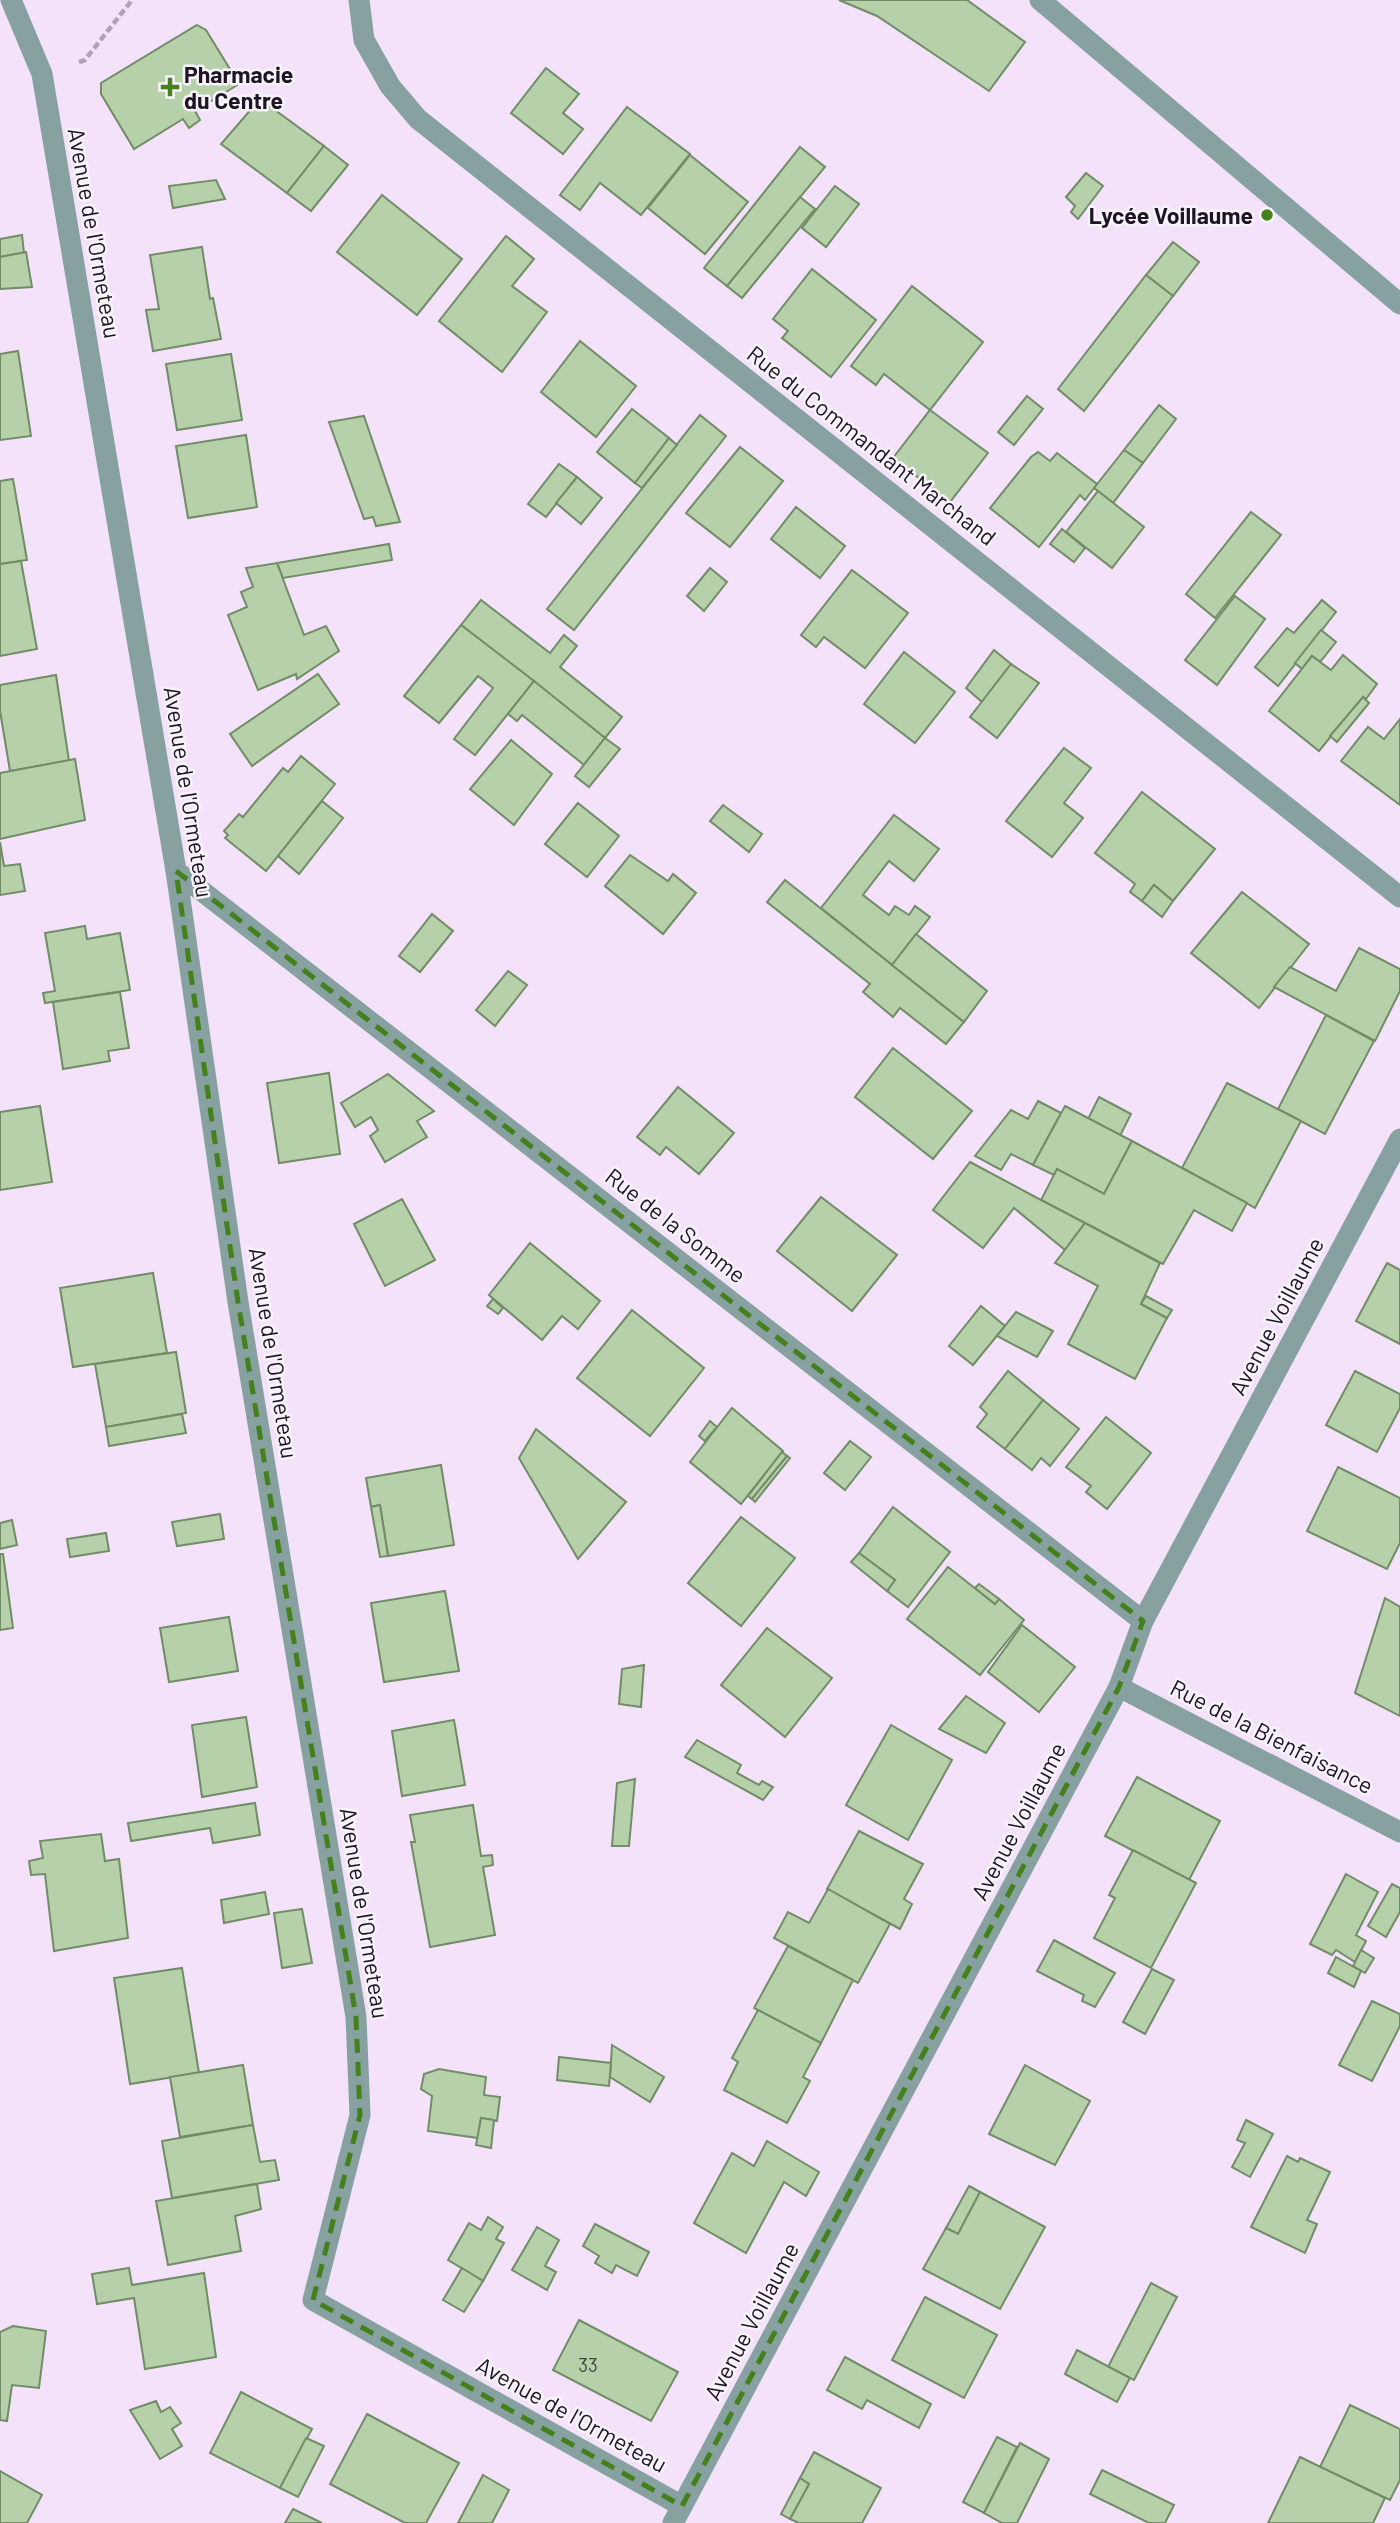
<svg xmlns="http://www.w3.org/2000/svg" width="1400" height="2523" font-family="Barlow,sans-serif">
  <style>
    .building { fill: #b6d1a9; stroke: #728c67; stroke-width: 2 }
    .lines { fill: none; stroke-linecap: round; stroke-linejoin: round }
    .path { stroke: #b0a1b7; stroke-width: 4.5; stroke-dasharray: 7 3.5; stroke-linecap: butt }
    .minor { stroke: #87a1a0; stroke-width: 21 }
    .marked { fill: none; stroke: #44801c; stroke-width: 5; stroke-dasharray: 14 9; stroke-linejoin: round }
    .poi-dot { fill: #44801c; stroke: #f9f3fc; stroke-width: 2.5 }
    .labels { text-anchor: middle; dominant-baseline: central; stroke-width: 5; stroke-linejoin: round; paint-order: stroke }
    .number-label { font-size: 19px; fill: #444344 }
    .poi-label { font-size: 23px; font-weight: bold; fill: #1e1423; stroke: #f9f3fc; text-anchor: start }
    .street-label { font-size: 23px; fill: #1e1423; stroke: #f9f3fc }
  </style>
  <rect width="100%" height="100%" fill="#f3e2fa"/>
  <!-- building -->
  <g class="building">
    <path d="M839,0H967L1025,42L989,91L877,16Z"/>
    <path d="M197,25L206,30L239,84L195,111L200,120L189,128L183,119L134,149L101,94V83Z"/>
    <path d="M546,68L579,94L563,113L583,129L563,154L511,113Z"/>
    <path d="M260,99L324,146L287,193L221,144Z"/>
    <path d="M627,107L690,154L641,215L600,183L580,210L560,195Z"/>
    <path d="M324,146L348,165L311,211L287,193Z"/>
    <path d="M800,147L825,167L727,286L704,268Z"/>
    <path d="M690,155L748,202L705,254L648,208Z"/>
    <path d="M1086,173L1103,186L1078,219L1071,212L1075,206L1066,197Z"/>
    <path d="M216,180L225,199L173,208L169,186Z"/>
    <path d="M835,186L859,204L826,247L802,228Z"/>
    <path d="M382,195L462,259L417,315L337,252Z"/>
    <path d="M800,197L815,209L742,298L727,286Z"/>
    <path d="M22,235L24,253L0,257V239Z"/>
    <path d="M506,236L534,259L512,286L547,312L502,372L439,321Z"/>
    <path d="M1173,242L1199,262L1173,296L1146,275Z"/>
    <path d="M202,247L210,299L213,298L221,339L153,351L146,310L159,309L150,255Z"/>
    <path d="M26,252L32,287L0,289V257Z"/>
    <path d="M812,269L876,320L831,377L782,338L788,331L773,319Z"/>
    <path d="M1146,275L1173,296L1084,411L1058,389Z"/>
    <path d="M912,286L983,342L930,410L884,374L876,385L851,366Z"/>
    <path d="M580,341L636,386L596,437L541,392Z"/>
    <path d="M18,351L31,436L0,440V354Z"/>
    <path d="M231,354L242,420L177,430L166,364Z"/>
    <path d="M1027,396L1043,409L1014,445L998,432Z"/>
    <path d="M1159,405L1176,419L1143,463L1124,450Z"/>
    <path d="M632,409L669,438L635,483L597,452Z"/>
    <path d="M930,410L988,453L950,502L893,458Z"/>
    <path d="M700,415L726,436L574,630L547,609Z"/>
    <path d="M364,416L400,522L376,526L373,517L364,519L329,422Z"/>
    <path d="M246,435L257,507L188,518L176,446Z"/>
    <path d="M669,438L677,445L642,488L635,483Z"/>
    <path d="M740,447L783,481L730,547L686,513Z"/>
    <path d="M1124,450L1143,463L1113,503L1094,488Z"/>
    <path d="M1038,452L1050,461L1057,453L1097,484L1085,500L1080,495L1039,547L990,508L1031,457Z"/>
    <path d="M559,464L577,477L546,517L528,504Z"/>
    <path d="M577,477L602,498L581,524L556,503Z"/>
    <path d="M13,479L27,560L0,564V481Z"/>
    <path d="M1098,491L1144,527L1112,568L1066,532Z"/>
    <path d="M796,507L845,546L820,578L771,539Z"/>
    <path d="M1251,512L1281,535L1215,618L1186,594Z"/>
    <path d="M1062,529L1085,548L1074,562L1050,544Z"/>
    <path d="M389,544L392,560L283,578L277,563Z"/>
    <path d="M21,561L37,649L0,656V564Z"/>
    <path d="M277,563L304,635L326,626L339,651L297,679L296,674L258,690L228,615L247,607L241,592L253,587L246,568Z"/>
    <path d="M710,568L727,582L704,611L687,596Z"/>
    <path d="M852,570L908,613L865,668L824,637L816,647L801,635Z"/>
    <path d="M1235,596L1265,619L1217,685L1185,660Z"/>
    <path d="M481,600L550,653L564,635L577,646L560,667L622,717L605,738L461,625Z"/>
    <path d="M1322,600L1336,612L1278,686L1255,667L1287,628L1294,633Z"/>
    <path d="M461,625L534,681L475,755L454,739L493,688L478,676L439,723L404,696Z"/>
    <path d="M1321,630L1336,642L1320,662L1312,656L1302,669L1295,663Z"/>
    <path d="M994,650L1011,664L982,702L966,688Z"/>
    <path d="M904,652L955,692L915,743L864,704Z"/>
    <path d="M1343,655L1377,684L1366,699L1363,697L1319,751L1269,711L1312,656L1331,670Z"/>
    <path d="M1011,664L1039,683L997,738L970,717Z"/>
    <path d="M318,674L339,704L252,766L230,734Z"/>
    <path d="M56,675L69,761L10,771L0,711V685Z"/>
    <path d="M534,681L605,738L584,765L522,715L517,721L508,714Z"/>
    <path d="M1363,697L1369,703L1337,742L1330,736Z"/>
    <path d="M1400,719V805L1341,761L1368,727L1384,739Z"/>
    <path d="M605,738L620,749L589,787L575,776Z"/>
    <path d="M511,740L552,774L514,825L470,789Z"/>
    <path d="M1064,748L1091,768L1064,803L1083,818L1052,857L1006,821Z"/>
    <path d="M301,756L335,784L266,871L225,838L228,835L224,831L239,814L243,817L283,768L288,772Z"/>
    <path d="M75,759L85,820L0,839V773Z"/>
    <path d="M1142,792L1215,849L1173,901L1154,885L1142,901L1130,892L1135,884L1095,853Z"/>
    <path d="M322,801L343,818L299,874L278,856Z"/>
    <path d="M578,803L619,836L587,877L545,844Z"/>
    <path d="M723,805L762,834L749,852L710,821Z"/>
    <path d="M894,815L939,849L914,881L889,861L863,895L889,915L895,906L909,915L915,906L930,917L892,965L821,908Z"/>
    <path d="M0,842L4,866L20,864L25,891L0,895Z"/>
    <path d="M630,855L668,881L673,874L696,893L663,934L605,886Z"/>
    <path d="M785,880L964,1022L946,1044L900,1008L893,1017L863,992L870,984L767,902Z"/>
    <path d="M1154,885L1173,901L1162,917L1142,901Z"/>
    <path d="M1242,892L1309,944L1259,1008L1191,953Z"/>
    <path d="M432,914L453,931L420,972L399,956Z"/>
    <path d="M85,926L87,939L120,933L130,990L45,1003L43,993L55,991L45,933Z"/>
    <path d="M916,934L987,991L964,1022L892,965Z"/>
    <path d="M1359,948L1400,969V991L1375,1041L1274,987L1290,967L1336,991Z"/>
    <path d="M508,971L527,985L495,1026L476,1010Z"/>
    <path d="M120,992L129,1048L108,1051L110,1061L63,1069L53,1002Z"/>
    <path d="M1326,1015L1374,1041L1325,1134L1278,1109Z"/>
    <path d="M893,1048L972,1111L933,1159L855,1097Z"/>
    <path d="M329,1073L340,1154L279,1163L267,1083Z"/>
    <path d="M388,1074L434,1111L417,1121L427,1137L385,1162L370,1136L378,1130L371,1117L355,1127L341,1103Z"/>
    <path d="M1227,1083L1301,1121L1255,1208L1182,1168Z"/>
    <path d="M678,1087L734,1133L699,1174L666,1147L660,1155L637,1137Z"/>
    <path d="M1099,1097L1131,1114L1120,1136L1088,1119Z"/>
    <path d="M1038,1101L1061,1113L1033,1165L1011,1154L1001,1170L975,1156L1011,1110L1028,1119Z"/>
    <path d="M40,1106L52,1182L0,1190V1112Z"/>
    <path d="M1065,1106L1132,1141L1104,1194L1057,1169L1054,1175L1033,1165Z"/>
    <path d="M1132,1141L1247,1203L1232,1231L1194,1210L1163,1264L1041,1200L1057,1169L1104,1194Z"/>
    <path d="M970,1162L1041,1200L1085,1223L1065,1250L1014,1208L983,1248L933,1210Z"/>
    <path d="M821,1197L897,1255L852,1311L777,1251Z"/>
    <path d="M402,1199L435,1260L385,1286L354,1224Z"/>
    <path d="M1085,1223L1160,1263L1141,1304L1167,1318L1135,1379L1068,1344L1098,1286L1055,1263Z"/>
    <path d="M530,1243L600,1301L578,1329L562,1316L542,1340L489,1295Z"/>
    <path d="M1387,1263L1400,1270V1344L1356,1321Z"/>
    <path d="M153,1273L167,1353L73,1367L60,1288Z"/>
    <path d="M1146,1296L1172,1310L1167,1318L1141,1304Z"/>
    <path d="M493,1299L503,1308L498,1314L487,1306Z"/>
    <path d="M981,1306L1005,1326L973,1365L949,1346Z"/>
    <path d="M632,1310L704,1368L650,1436L577,1378Z"/>
    <path d="M1016,1312L1053,1331L1037,1357L997,1336Z"/>
    <path d="M176,1352L186,1413L106,1427L95,1364Z"/>
    <path d="M1008,1371L1043,1400L1005,1449L977,1427L987,1414L980,1407Z"/>
    <path d="M1355,1371L1400,1394V1408L1377,1452L1326,1425Z"/>
    <path d="M1043,1400L1079,1429L1050,1466L1041,1458L1032,1470L1005,1449Z"/>
    <path d="M732,1408L783,1451L741,1504L690,1462Z"/>
    <path d="M182,1414L186,1433L109,1446L106,1427Z"/>
    <path d="M1106,1417L1151,1453L1107,1509L1086,1492L1091,1486L1066,1467Z"/>
    <path d="M710,1421L717,1427L705,1441L699,1436Z"/>
    <path d="M536,1429L626,1502L578,1559L519,1458Z"/>
    <path d="M850,1441L871,1457L845,1490L824,1473Z"/>
    <path d="M782,1452L787,1456L752,1499L748,1496Z"/>
    <path d="M787,1456L790,1458L755,1502L752,1499Z"/>
    <path d="M441,1465L454,1545L388,1556L380,1505L371,1507L366,1478Z"/>
    <path d="M1338,1467L1400,1498V1543L1387,1569L1307,1531Z"/>
    <path d="M380,1505L388,1556L380,1557L371,1507Z"/>
    <path d="M893,1507L950,1552L908,1607L887,1591L895,1580L859,1553Z"/>
    <path d="M220,1514L224,1539L177,1546L172,1522Z"/>
    <path d="M741,1517L795,1558L741,1626L688,1583Z"/>
    <path d="M12,1520L17,1545L0,1549V1523Z"/>
    <path d="M106,1533L109,1551L70,1557L67,1539Z"/>
    <path d="M859,1553L895,1580L887,1591L851,1562Z"/>
    <path d="M0,1554H3L13,1628L0,1630Z"/>
    <path d="M948,1567L995,1604L999,1599L1024,1620L980,1675L907,1619Z"/>
    <path d="M979,1584L999,1599L995,1604L975,1588Z"/>
    <path d="M445,1591L459,1671L384,1682L371,1603Z"/>
    <path d="M1385,1598L1400,1607V1716L1355,1693Z"/>
    <path d="M229,1617L238,1671L169,1682L160,1628Z"/>
    <path d="M1022,1625L1075,1667L1039,1712L988,1672Z"/>
    <path d="M767,1628L832,1678L785,1737L721,1685Z"/>
    <path d="M644,1665L641,1707L619,1704L622,1669Z"/>
    <path d="M966,1696L1005,1723L986,1753L939,1729Z"/>
    <path d="M246,1717L257,1787L202,1797L192,1725Z"/>
    <path d="M454,1720L465,1785L402,1796L392,1731Z"/>
    <path d="M891,1725L952,1760L908,1840L846,1805Z"/>
    <path d="M697,1740L741,1765L737,1773L759,1785L762,1781L773,1787L763,1800L685,1757Z"/>
    <path d="M1137,1777L1220,1821L1189,1880L1105,1836Z"/>
    <path d="M635,1779L629,1846H612L617,1783Z"/>
    <path d="M255,1803L260,1835L213,1843L210,1828L131,1841L128,1823Z"/>
    <path d="M473,1805L481,1856L492,1855L493,1865L483,1867L495,1935L430,1947L411,1842H415L410,1815Z"/>
    <path d="M859,1831L923,1864L904,1899L912,1904L900,1929L827,1889Z"/>
    <path d="M101,1834L105,1861L119,1859L128,1938L54,1951L45,1874L31,1875L29,1861L43,1858L40,1841Z"/>
    <path d="M1133,1850L1196,1883L1151,1968L1094,1938L1115,1898L1109,1895Z"/>
    <path d="M1346,1874L1378,1892L1356,1935L1366,1941L1355,1962L1336,1950L1332,1955L1310,1944Z"/>
    <path d="M1392,1884L1400,1888V1912L1386,1937L1368,1926Z"/>
    <path d="M828,1889L890,1924L858,1983L774,1938L788,1912L809,1923Z"/>
    <path d="M265,1892L269,1914L224,1923L221,1900Z"/>
    <path d="M302,1909L312,1963L282,1968L274,1913Z"/>
    <path d="M1054,1940L1115,1973L1095,2007L1082,2001L1084,1995L1037,1971Z"/>
    <path d="M788,1946L853,1980L821,2043L754,2008Z"/>
    <path d="M1361,1950L1374,1958L1365,1973L1353,1966Z"/>
    <path d="M1336,1957L1361,1971L1354,1987L1328,1973Z"/>
    <path d="M182,1968L199,2073L130,2084L114,1978Z"/>
    <path d="M1152,1969L1174,1980L1145,2034L1123,2022Z"/>
    <path d="M1372,2001L1400,2014V2026L1372,2081L1339,2065Z"/>
    <path d="M758,2010L821,2043L803,2077L810,2081L787,2123L724,2090L738,2062L732,2058Z"/>
    <path d="M612,2045L664,2077L650,2102L610,2077Z"/>
    <path d="M559,2057L611,2063L609,2086L557,2080Z"/>
    <path d="M243,2065L253,2125L180,2137L170,2077Z"/>
    <path d="M1025,2065L1090,2101L1055,2165L989,2134Z"/>
    <path d="M439,2069L486,2077L484,2095L500,2097L497,2121L481,2118L478,2138L428,2131L432,2096L421,2089L424,2074Z"/>
    <path d="M481,2118L494,2120L491,2148L476,2145Z"/>
    <path d="M1246,2120L1273,2134L1250,2177L1232,2167L1245,2143L1237,2140Z"/>
    <path d="M253,2125L260,2162L275,2160L279,2180L172,2198L162,2141Z"/>
    <path d="M767,2141L819,2172L806,2196L784,2182L746,2253L694,2223L732,2153L754,2166Z"/>
    <path d="M1287,2156L1298,2162L1300,2158L1330,2172L1307,2220L1317,2224L1305,2253L1251,2227Z"/>
    <path d="M257,2184L261,2209L235,2216L241,2251L168,2265L156,2201Z"/>
    <path d="M969,2186L980,2192L958,2234L946,2228Z"/>
    <path d="M980,2192L1045,2227L1000,2309L923,2269L946,2228L958,2234Z"/>
    <path d="M488,2217L503,2227L496,2239L504,2243L483,2281L448,2260L469,2223L481,2230Z"/>
    <path d="M595,2224L649,2252L637,2276L616,2265L612,2273L595,2263L599,2256L583,2246Z"/>
    <path d="M537,2227L559,2240L545,2266L556,2272L547,2290L512,2270Z"/>
    <path d="M129,2268L132,2285L204,2273L216,2357L145,2369L134,2298L97,2304L92,2274Z"/>
    <path d="M462,2268L483,2281L464,2312L443,2300Z"/>
    <path d="M1151,2283L1177,2297L1134,2380L1108,2367Z"/>
    <path d="M925,2297L997,2335L964,2398L892,2360Z"/>
    <path d="M579,2320L678,2372L651,2421L553,2370Z"/>
    <path d="M13,2326L46,2331L39,2388L12,2385L7,2421L0,2420V2332Z"/>
    <path d="M1077,2350L1130,2378L1117,2402L1065,2374Z"/>
    <path d="M845,2357L931,2404L919,2428L867,2400L862,2409L827,2390Z"/>
    <path d="M241,2392L312,2429L280,2488L210,2453Z"/>
    <path d="M156,2401L161,2412L170,2407L181,2423L172,2429L182,2446L160,2459L130,2410Z"/>
    <path d="M1350,2405L1400,2429V2480L1390,2500L1320,2467Z"/>
    <path d="M367,2414L459,2463L426,2523H405L330,2484Z"/>
    <path d="M997,2437L1017,2447L984,2513L963,2502Z"/>
    <path d="M306,2438L324,2446L298,2497L280,2488Z"/>
    <path d="M1020,2443L1049,2459L1017,2523H1002L984,2513Z"/>
    <path d="M814,2452L881,2488L862,2523H799L790,2519L809,2484L800,2478Z"/>
    <path d="M1300,2457L1385,2498L1373,2523H1268Z"/>
    <path d="M1102,2470L1174,2505L1165,2523H1149L1090,2494Z"/>
    <path d="M0,2471L42,2495L27,2523H0Z"/>
    <path d="M483,2475L509,2490L492,2523H458Z"/>
    <path d="M800,2478L809,2484L790,2519L781,2514Z"/>
    <path d="M293,2509L322,2523H285Z"/>
  </g>
  <g class="lines">
    <!-- path -->
    <path class="path" d="M79,62L85,60L132,0"/>
    <!-- minor -->
    <g class="minor">
      <path d="M11,0L42,74L176,871L238,1302L356,2017L360,2115L313,2300L682,2506"/>
      <path d="M359,0L364,40L390,86L418,119L1400,897"/>
      <path d="M1040,0L1400,304"/>
      <path d="M176,871L1143,1621"/>
      <path d="M1119,1687L1400,1832"/>
      <path d="M673,2523L1119,1687L1143,1621L1400,1139"/>
    </g>
  </g>
  <!-- marked area -->
  <path class="marked" d="M176,871L1143,1621L1119,1687L682,2506L313,2300L360,2115L356,2017L238,1302Z"/>
  <!-- markers -->
  <g class="poi-dot">
    <path d="M166.5 76.5h7v7h7v7h-7v7h-7v-7h-7v-7h7z"/>
    <circle cx="1267" cy="215" r="7"/>
  </g>
  <g class="labels">
    <!-- number labels -->
    <g class="number-label">
      <text x="588" y="2364">33</text>
    </g>
    <!-- poi labels -->
    <g class="poi-label">
      <text x="184" y="74">Pharmacie<tspan x="184" dy="26">du Centre</tspan></text>
      <text x="1253" y="215" text-anchor="end">Lycée Voillaume</text>
    </g>
    <!-- street labels -->
    <g class="street-label">
      <text transform="translate(95 233) rotate(80)">Avenue de l'Ormeteau</text>
      <text transform="translate(872 445) rotate(38)">Rue du Commandant Marchand</text>
      <text transform="translate(189 792) rotate(81)">Avenue de l'Ormeteau</text>
      <text transform="translate(676 1225) rotate(38)">Rue de la Somme</text>
      <text transform="translate(1276 1316) rotate(-62)">Avenue Voillaume</text>
      <text transform="translate(274 1353) rotate(81)">Avenue de l'Ormeteau</text>
      <text transform="translate(1272 1736) rotate(27)">Rue de la Bienfaisance</text>
      <text transform="translate(1018 1821) rotate(-62)">Avenue Voillaume</text>
      <text transform="translate(365 1913) rotate(81)">Avenue de l'Ormeteau</text>
      <text transform="translate(751 2321) rotate(-62)">Avenue Voillaume</text>
      <text transform="translate(572 2414) rotate(29)">Avenue de l'Ormeteau</text>
    </g>
  </g>
</svg>
